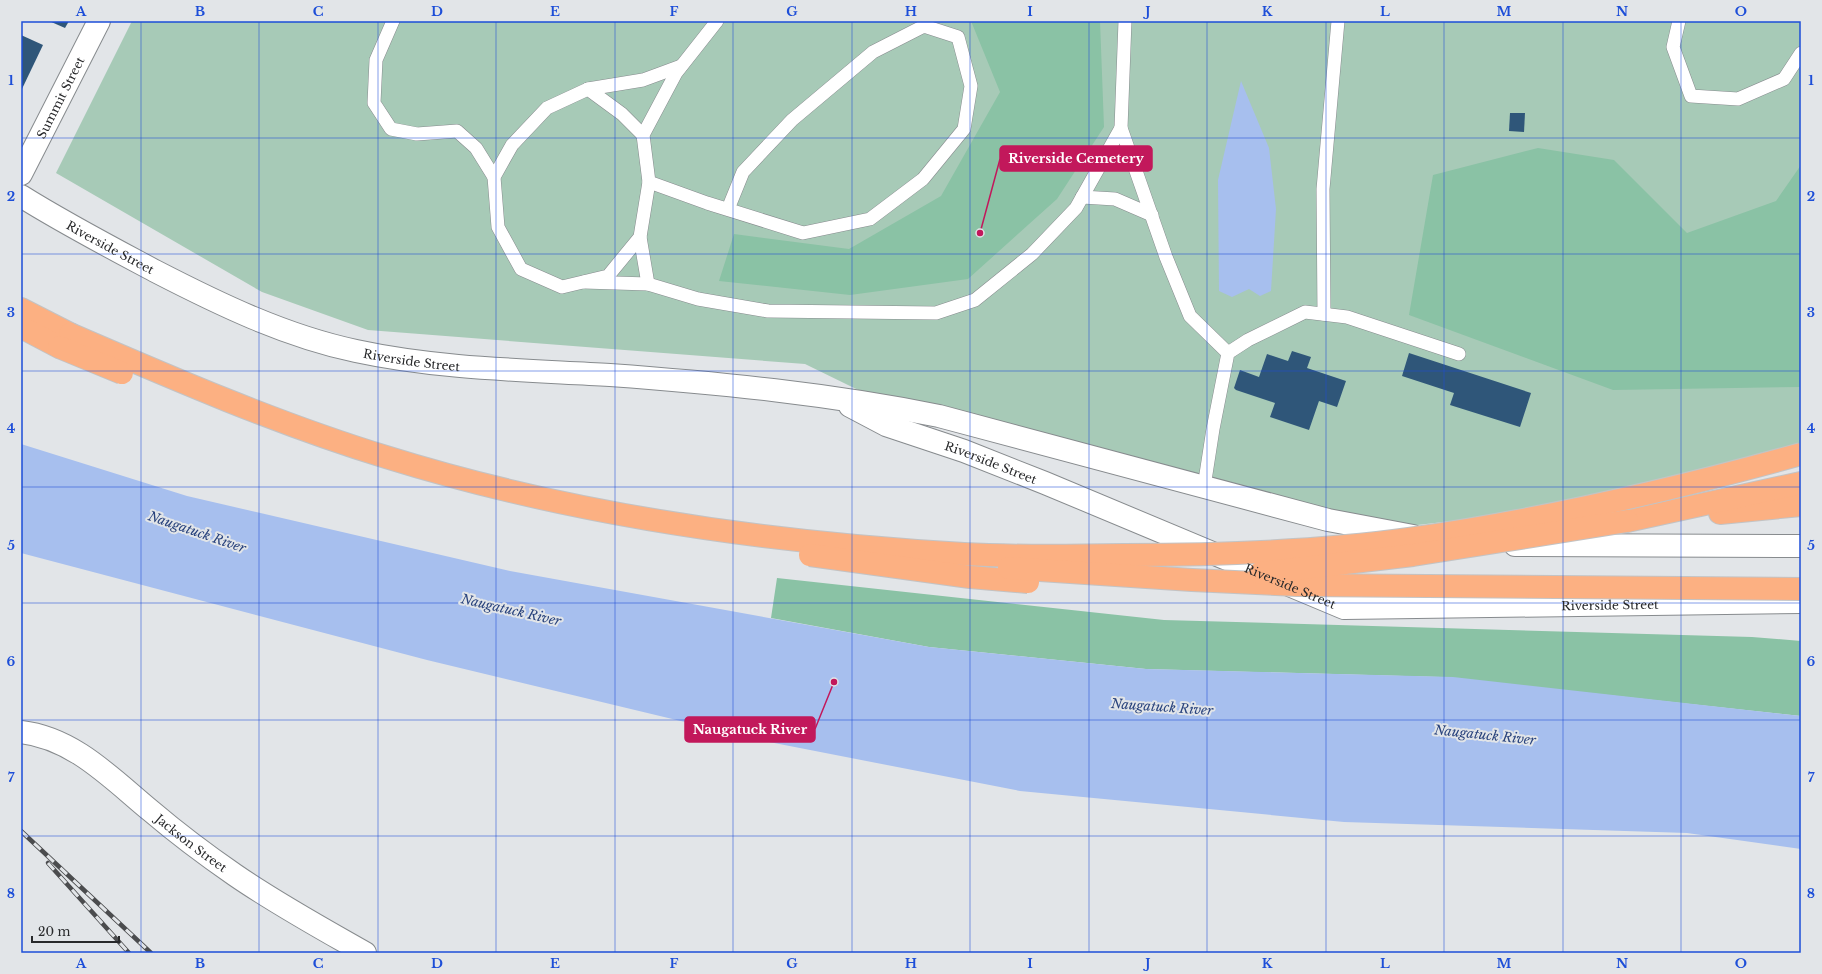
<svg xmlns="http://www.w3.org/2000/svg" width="1822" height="974" font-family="'Libre Baskerville',serif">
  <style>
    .green { fill: #a7cab7 }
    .forest { fill: #8ac2a5 }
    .water { fill: #a7bfee }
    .building { fill: #2f5679 }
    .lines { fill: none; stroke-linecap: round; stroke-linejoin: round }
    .lane-casing { stroke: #878b8e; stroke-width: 14 }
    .street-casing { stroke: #878b8e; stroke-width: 24 }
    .secondary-casing { stroke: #878b8e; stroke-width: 24 }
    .highway-casing { stroke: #c3c3c4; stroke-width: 24 }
    .lane { stroke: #fff; stroke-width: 13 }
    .street { stroke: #fff; stroke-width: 22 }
    .secondary { stroke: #fff; stroke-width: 22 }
    .highway { stroke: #fcb082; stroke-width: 22 }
    .rail-casing { stroke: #4b4c4e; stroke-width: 4.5 }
    .rail { stroke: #e2e5e8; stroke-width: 3; stroke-dasharray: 9; stroke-linecap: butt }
    .highway-bridge-casing { stroke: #c3c3c4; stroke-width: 24; stroke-linecap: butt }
    .highway-bridge { stroke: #fcb082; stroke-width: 22 }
    .grid { fill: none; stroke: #1d4ed8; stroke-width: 1; stroke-opacity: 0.55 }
    .labels { text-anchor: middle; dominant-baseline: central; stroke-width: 4; stroke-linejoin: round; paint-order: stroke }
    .street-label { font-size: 12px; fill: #28292b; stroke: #e2e5e8 }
    .water-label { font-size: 13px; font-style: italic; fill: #29437d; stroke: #e2e5e8 }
    .leader { fill: none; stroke: #c2185b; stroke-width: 1.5 }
    .callout-dot { fill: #c2185b; stroke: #e2e5e8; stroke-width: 1.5 }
    .callout { fill: #c2185b; stroke: #c2185b; stroke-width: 1.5 }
    .callout-label { font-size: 13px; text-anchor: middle; font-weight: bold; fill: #fff }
    .neatline { fill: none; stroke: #1d4ed8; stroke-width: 1.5 }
    .grid-label { font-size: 13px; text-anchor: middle; font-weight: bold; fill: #1d4ed8 }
  </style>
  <rect width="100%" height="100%" fill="#e2e5e8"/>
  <!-- green -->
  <path class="green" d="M132,21H1801V454L1512,514L1340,534L1302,513L893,407L805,364L368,330L262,292L56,173Z"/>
  <!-- forest -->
  <g class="forest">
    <path d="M971,21H1100L1104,127L1057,199L968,279L850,295L719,281L734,234L849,249L941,196L1000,92Z"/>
    <path d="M1538,148L1614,160L1687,233L1776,201L1801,165V387L1613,390L1409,315L1433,175Z"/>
    <path d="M777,578L1164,620L1752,637L1801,641V716L1441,677L1146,669L929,647L771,618Z"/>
  </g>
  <!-- water -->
  <g class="water">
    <path d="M1241,81L1269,148L1276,209L1271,291L1260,296L1249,289L1232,297L1219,291L1218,180Z"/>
    <path d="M21,444L187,496L510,571L929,647L1146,669L1453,677L1801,716V849L1687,833L1344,822L1020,791L764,741L427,660L21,553Z"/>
  </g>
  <!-- building -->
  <g class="building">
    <path d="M49,21H69L65,28Z"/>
    <path d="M21,35L43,45L21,91Z"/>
    <path d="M1510,113H1525L1524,132L1509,131Z"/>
    <path d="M1292,351L1311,357L1307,368L1346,381L1337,407L1319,401L1309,430L1270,417L1275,403L1236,390L1234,388L1240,370L1259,377L1267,354L1288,361Z"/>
    <path d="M1409,353L1531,393L1520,427L1450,405L1454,393L1402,376Z"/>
  </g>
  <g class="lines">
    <!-- lane casing -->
    <g class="lane-casing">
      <g id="lane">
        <path d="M393,21L376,60L374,103L391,129L417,134L457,131L476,148L494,177"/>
        <path d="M717,21L676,73L643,135L649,182L707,203L803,233L870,219L923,179L964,129L971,86L958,37L924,26L873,52L792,120L743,172L728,209"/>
        <path d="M1125,21L1121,128L1166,257L1190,316L1228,353"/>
        <path d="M1679,21L1673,47L1691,96L1738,99L1784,79L1801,53"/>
        <path d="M588,89L643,80L681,66"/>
        <path d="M643,135L622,114L588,89L547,108L512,145L494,177L498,227L521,269L562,287L608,276L640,237L649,182"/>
        <path d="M1082,197L1115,199L1152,215"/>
        <path d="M640,237L648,284"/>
        <path d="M584,282L648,284L698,299L768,311L936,313L975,300L1032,254L1076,208L1121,128"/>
        <path d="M1324,314L1323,189L1338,21"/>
        <path d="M1204,487L1213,429L1228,353L1248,340L1305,312L1347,317L1459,354"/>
      </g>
    </g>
    <!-- street casing -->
    <g class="street-casing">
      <g id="street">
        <path id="s1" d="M21,174L99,21"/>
        <path id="s2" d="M21,732C74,738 112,779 151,811C178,834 206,855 235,875C277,904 321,928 365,953"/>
      </g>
    </g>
    <!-- secondary casing -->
    <g class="secondary-casing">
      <g id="secondary">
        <path id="s3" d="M21,196C64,223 110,247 155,271C219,304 285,336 356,351C439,369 525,370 610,375C720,383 830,394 939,416L1328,520L1413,536"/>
        <path id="s4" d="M850,406L886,425L964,451L1045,483L1344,608L1801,602"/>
        <path d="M1515,545L1801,546"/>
      </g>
    </g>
    <!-- highway casing -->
    <g class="highway-casing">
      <g id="highway">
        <path d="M21,309L70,334"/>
        <path d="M21,327L59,347"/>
        <path d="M1720,513L1801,505"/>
        <path d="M1627,521L1801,483"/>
      </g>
    </g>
    <!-- lane -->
    <use href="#lane" class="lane"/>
    <!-- street -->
    <use href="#street" class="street"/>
    <!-- secondary -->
    <use href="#secondary" class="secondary"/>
    <!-- highway -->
    <use href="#highway" class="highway"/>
    <!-- rail casing -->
    <g class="rail-casing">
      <g id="rail">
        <path d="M21,831L151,953"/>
        <path d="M48,863L129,953"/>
      </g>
    </g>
    <!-- rail -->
    <use href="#rail" class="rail"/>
    <!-- highway-bridge casing -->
    <g class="highway-bridge-casing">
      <g id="highway-bridge">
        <path d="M70,334C174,379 278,424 386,457C572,515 770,543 964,554C1018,557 1071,556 1125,555C1219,555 1315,552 1409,539C1542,520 1672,490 1801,454"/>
        <path d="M59,347L122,373"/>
        <path d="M810,555L970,577L1028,582"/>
        <path d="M1009,568L1192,580L1297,585L1801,589"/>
        <path d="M1260,573L1413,555L1627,521"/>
      </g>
    </g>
    <!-- highway-bridge -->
    <use href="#highway-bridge" class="highway-bridge"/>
  </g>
  <!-- grid -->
  <path class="grid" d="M141,21V953M259,21V953M378,21V953M496,21V953M615,21V953M733,21V953M852,21V953M970,21V953M1089,21V953M1207,21V953M1326,21V953M1444,21V953M1563,21V953M1681,21V953M21,138H1801M21,254H1801M21,371H1801M21,487H1801M21,603H1801M21,720H1801M21,836H1801"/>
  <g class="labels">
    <!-- street labels -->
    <g class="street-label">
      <text stroke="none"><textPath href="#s1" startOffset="86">Summit Street</textPath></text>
      <text stroke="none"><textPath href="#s3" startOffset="103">Riverside Street</textPath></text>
      <text stroke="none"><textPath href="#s3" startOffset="427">Riverside Street</textPath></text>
      <text stroke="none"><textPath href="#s4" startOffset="152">Riverside Street</textPath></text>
      <text stroke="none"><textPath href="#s4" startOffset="476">Riverside Street</textPath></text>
      <text stroke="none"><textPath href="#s4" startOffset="800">Riverside Street</textPath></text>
      <text stroke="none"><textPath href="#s2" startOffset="206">Jackson Street</textPath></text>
    </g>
    <!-- water labels -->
    <g class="water-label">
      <text transform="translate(197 532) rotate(19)">Naugatuck River</text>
      <text transform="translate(511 610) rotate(13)">Naugatuck River</text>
      <text transform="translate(1162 707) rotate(4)">Naugatuck River</text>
      <text transform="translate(1485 735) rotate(6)">Naugatuck River</text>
    </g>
  </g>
  <!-- callouts -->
  <path class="leader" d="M980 233L1000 159M834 682L815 729"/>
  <g class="callout-dot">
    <circle cx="980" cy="233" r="4"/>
    <circle cx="834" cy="682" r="4"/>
  </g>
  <g class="callout">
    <rect x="1000" y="146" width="152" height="25" rx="4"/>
    <rect x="685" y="717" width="130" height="25" rx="4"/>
  </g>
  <g class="callout-label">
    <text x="1076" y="163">Riverside Cemetery</text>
    <text x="750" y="734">Naugatuck River</text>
  </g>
  <!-- border -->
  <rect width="1822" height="974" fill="none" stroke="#e2e5e8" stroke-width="44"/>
  <!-- scale -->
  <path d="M32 936v6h87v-6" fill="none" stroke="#28292b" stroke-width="2"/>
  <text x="38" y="936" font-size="12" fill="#28292b" stroke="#e2e5e8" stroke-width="3" paint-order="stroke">20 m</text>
  <rect x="22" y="22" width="1778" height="930" class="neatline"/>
  <g class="grid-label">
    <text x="81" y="16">A</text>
    <text x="200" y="16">B</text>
    <text x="318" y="16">C</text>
    <text x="437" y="16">D</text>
    <text x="555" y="16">E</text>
    <text x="674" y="16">F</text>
    <text x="792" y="16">G</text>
    <text x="911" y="16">H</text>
    <text x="1030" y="16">I</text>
    <text x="1148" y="16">J</text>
    <text x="1267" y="16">K</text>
    <text x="1385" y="16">L</text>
    <text x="1504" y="16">M</text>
    <text x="1622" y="16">N</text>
    <text x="1741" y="16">O</text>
    <text x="11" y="85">1</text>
    <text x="1811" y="85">1</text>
    <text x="11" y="201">2</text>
    <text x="1811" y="201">2</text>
    <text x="11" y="317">3</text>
    <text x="1811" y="317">3</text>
    <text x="11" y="433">4</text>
    <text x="1811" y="433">4</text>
    <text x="11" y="550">5</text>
    <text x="1811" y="550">5</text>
    <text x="11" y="666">6</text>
    <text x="1811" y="666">6</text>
    <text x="11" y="782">7</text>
    <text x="1811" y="782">7</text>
    <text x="11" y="898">8</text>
    <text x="1811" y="898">8</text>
    <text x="81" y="968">A</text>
    <text x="200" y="968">B</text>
    <text x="318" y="968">C</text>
    <text x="437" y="968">D</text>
    <text x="555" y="968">E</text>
    <text x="674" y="968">F</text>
    <text x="792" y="968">G</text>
    <text x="911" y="968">H</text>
    <text x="1030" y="968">I</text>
    <text x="1148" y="968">J</text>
    <text x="1267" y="968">K</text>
    <text x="1385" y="968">L</text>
    <text x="1504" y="968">M</text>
    <text x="1622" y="968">N</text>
    <text x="1741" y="968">O</text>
  </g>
</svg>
